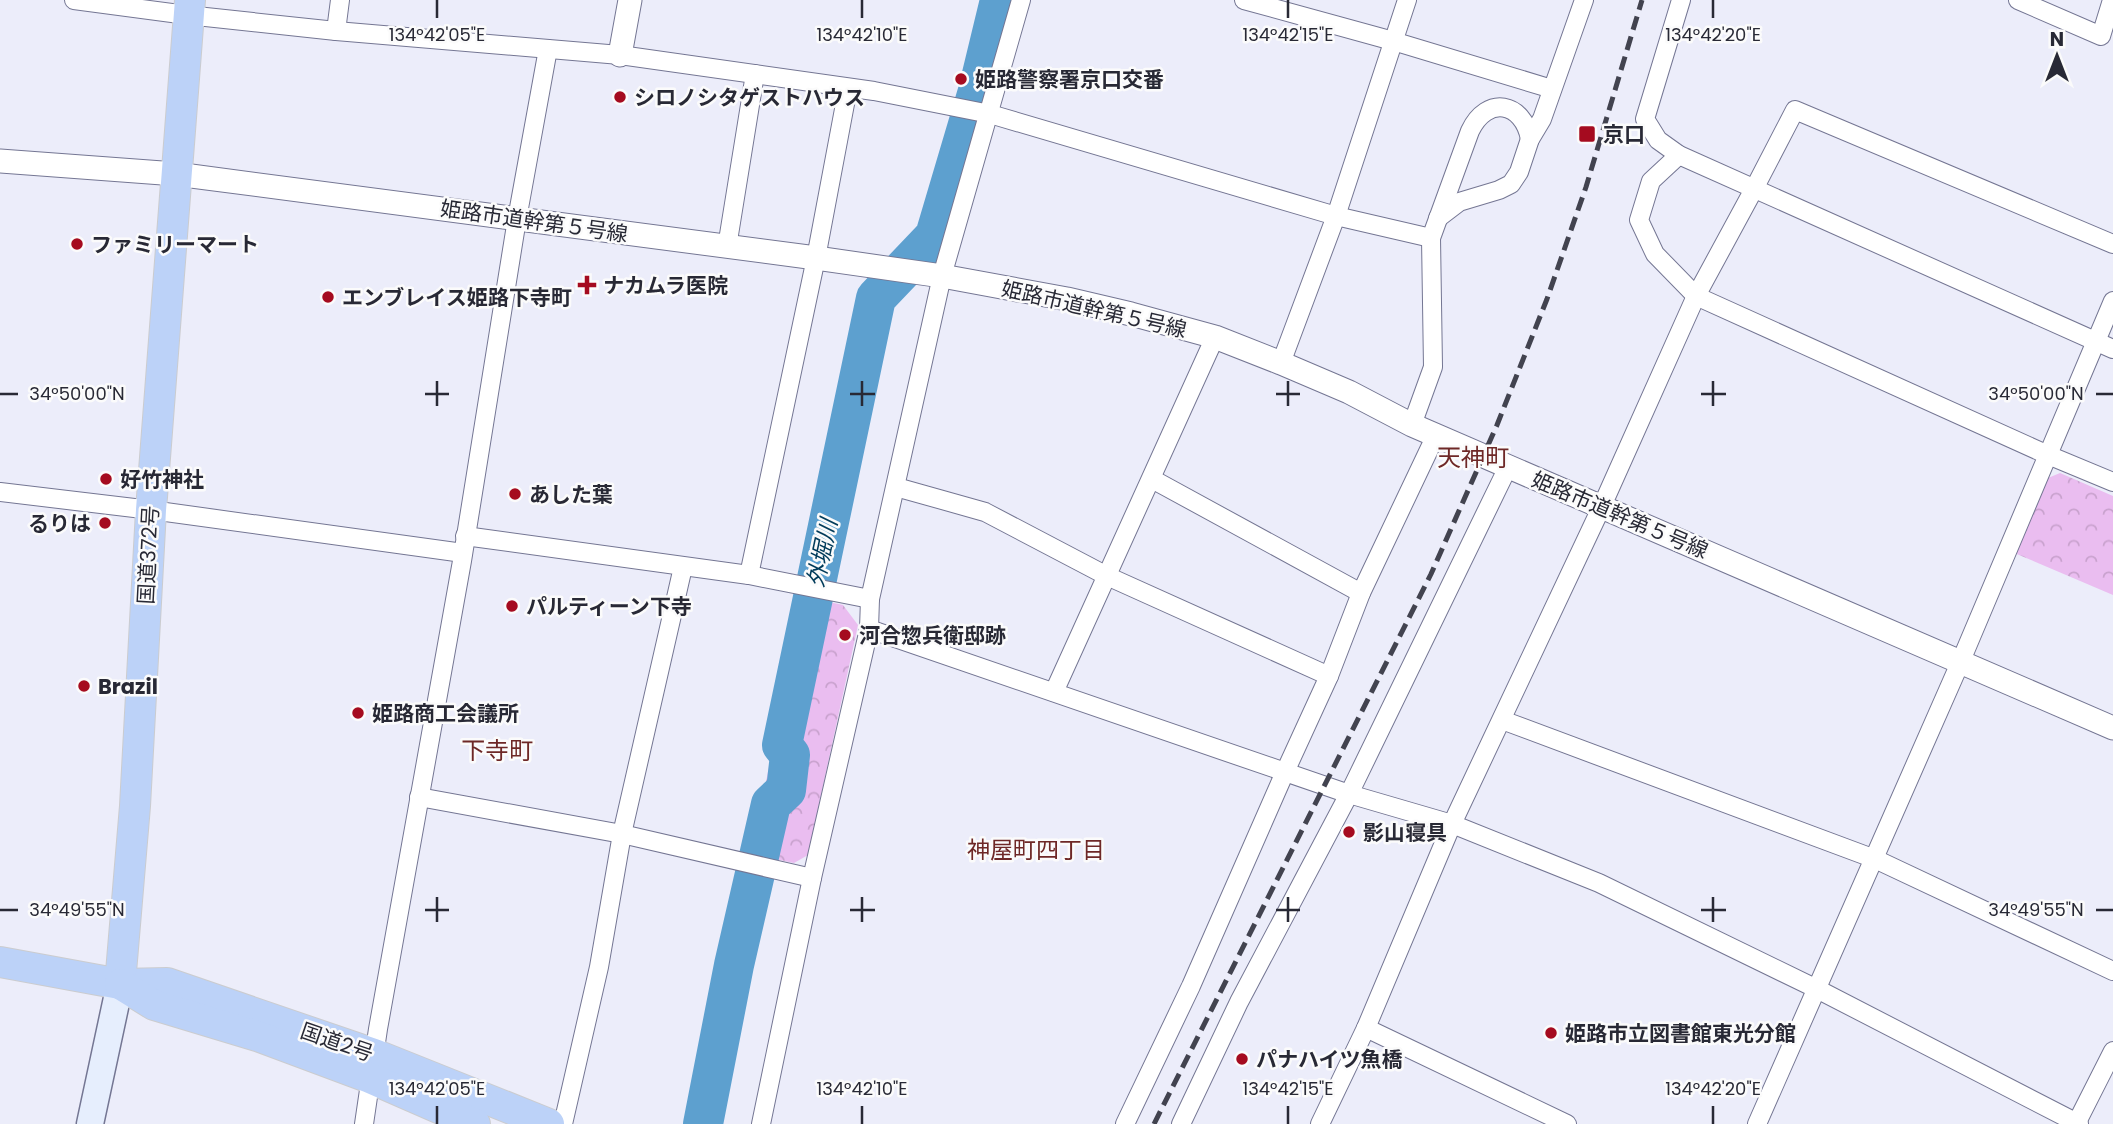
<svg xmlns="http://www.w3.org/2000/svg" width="2113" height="1124" font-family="Poppins,'Noto Sans JP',sans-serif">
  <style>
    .park { fill: url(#park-crowns) }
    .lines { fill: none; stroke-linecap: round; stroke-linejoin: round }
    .river { stroke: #5da0cf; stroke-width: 40 }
    .minor-casing { stroke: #747693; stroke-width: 20 }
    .tertiary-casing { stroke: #747693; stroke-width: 25 }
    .secondary-casing { stroke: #747693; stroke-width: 29 }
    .trunk-casing { stroke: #cbcccf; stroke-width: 32 }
    .minor { stroke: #fff; stroke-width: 18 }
    .tertiary { stroke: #fff; stroke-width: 23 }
    .secondary { stroke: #e6eefd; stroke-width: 26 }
    .trunk { stroke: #bcd2f8; stroke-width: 30 }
    .rail { stroke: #42434f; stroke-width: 5; stroke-dasharray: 14 7; stroke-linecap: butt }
    .ticks { fill: none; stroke: #282935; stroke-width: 2.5 }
    .poi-dot { fill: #a50b1f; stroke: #fbfbfb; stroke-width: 2.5 }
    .labels { text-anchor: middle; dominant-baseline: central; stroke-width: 5; stroke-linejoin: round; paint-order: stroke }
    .poi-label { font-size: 21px; font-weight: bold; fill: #282935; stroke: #fbfbfb; text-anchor: start }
    .street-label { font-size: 21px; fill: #282935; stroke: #fbfbfb }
    .water-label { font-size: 23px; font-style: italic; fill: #013b5a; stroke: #fbfbfb }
    .neighbourhood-label { font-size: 23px; fill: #6e2827; stroke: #fbfbfb }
    .quarter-label { font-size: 24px; fill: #6e2827; stroke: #fbfbfb }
    .ticks-label { font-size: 18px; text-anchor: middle; fill: #282935; stroke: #fbfbfb; stroke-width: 5; stroke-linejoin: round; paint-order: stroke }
  </style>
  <defs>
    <pattern id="park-crowns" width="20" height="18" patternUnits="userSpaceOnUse" patternTransform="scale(1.75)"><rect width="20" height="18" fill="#eabdf0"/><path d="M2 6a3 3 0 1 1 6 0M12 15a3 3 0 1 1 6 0" fill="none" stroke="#c9a2ce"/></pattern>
  </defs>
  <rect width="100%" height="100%" fill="#ecedfa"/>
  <!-- park -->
  <g class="park">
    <path d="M2060,473L2113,496V595L2012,552L2048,478Z"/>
    <path d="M802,596L843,605L858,625L808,855L794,863L752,854Z"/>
  </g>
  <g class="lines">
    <!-- river -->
    <path class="river" d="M703,1124L734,965L771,804L786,790L790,755L782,745L876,298L935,236L978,91L1000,0"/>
    <!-- minor casing -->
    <g class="minor-casing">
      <g id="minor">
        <path d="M74,0L187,15L336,31L620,55L874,91L990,114L1336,216L1431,238"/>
        <path d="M1244,0L1393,41L1552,89"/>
        <path d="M1681,0L1645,119L1658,140L1679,155L2113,349"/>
        <path d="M2018,0L2101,36L2112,0"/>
        <path d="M336,31L340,0"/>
        <path d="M1679,155L1651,181L1639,220L1655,254L1696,296L2048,455L2113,482"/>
        <path d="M1438,218L1459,202L1499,190L1511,184L1519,172L1530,139L1542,119L1584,0"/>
        <path d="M727,247L755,74"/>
        <path d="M1281,363L1336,216L1407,0"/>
        <path d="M1412,425L1433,367L1431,238L1470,131C1487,95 1523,102 1530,139"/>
        <path d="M1152,479L1361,593"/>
        <path d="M896,487L985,512L1107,576L1329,676"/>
        <path d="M0,492L151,510L463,553"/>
        <path d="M465,536L749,575L870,599"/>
        <path d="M749,575L816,258L848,88"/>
        <path d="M869,629L1349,794L1452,824L1599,883L1817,989L2079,1124"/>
        <path d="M1054,692L1215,337"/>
        <path d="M1502,720L1875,859L2113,971"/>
        <path d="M419,797L622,834L812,878"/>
        <path d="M1366,1028L1567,1124"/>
        <path d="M364,1124L378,1029L462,561L517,219L548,49"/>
        <path d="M563,1124L599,967L622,834L683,567"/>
        <path d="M761,1124L812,878L869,629L870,599L942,276L1021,0"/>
        <path d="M1125,1124L1191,986L1285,772L1329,676L1361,593L1436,435"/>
        <path d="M1181,1124L1239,1002L1349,794L1508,467"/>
        <path d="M1320,1124L1366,1028L1452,824L1602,506L1696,296L1754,189L1795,110L2113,244"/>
        <path d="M1757,1124L1960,663L2113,301"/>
        <path d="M2076,1124L2113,1051"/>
      </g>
    </g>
    <!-- tertiary casing -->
    <g class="tertiary-casing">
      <g id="tertiary">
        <path d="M620,55L630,0"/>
        <path d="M0,161L176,174L816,258L942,276L1067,299L1131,314L1215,337L1281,363L1349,392L1412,425L2113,728"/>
      </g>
    </g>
    <!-- secondary casing -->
    <g class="secondary-casing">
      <path id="secondary" d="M90,1124L120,984"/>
    </g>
    <!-- trunk casing -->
    <g class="trunk-casing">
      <g id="trunk">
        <path d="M0,962L120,984L167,983L374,1054L549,1124"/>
        <path d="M120,984L135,806L151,510L190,0"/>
        <path d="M120,984L154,1005L260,1037L370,1078L475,1124"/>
      </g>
    </g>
    <!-- minor -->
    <use href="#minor" class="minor"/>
    <!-- tertiary -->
    <use href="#tertiary" class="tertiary"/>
    <!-- secondary -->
    <use href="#secondary" class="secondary"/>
    <!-- trunk -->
    <use href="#trunk" class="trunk"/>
    <!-- rail -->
    <path class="rail" d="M1154,1124L1431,574L1497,425L1547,299L1586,187L1642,0"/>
  </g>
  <!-- ticks -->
  <path class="ticks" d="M437,0V18M862,0V18M1288,0V18M1713,0V18M437,381V406M862,381V406M1288,381V406M1713,381V406M0,394H18M425,394H449M850,394H875M1276,394H1300M1701,394H1726M2096,394H2113M437,897V922M862,897V922M1288,897V922M1713,897V922M0,910H18M425,910H449M850,910H875M1276,910H1300M1701,910H1726M2096,910H2113M437,1106V1124M862,1106V1124M1288,1106V1124M1713,1106V1124"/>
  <!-- markers -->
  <g class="poi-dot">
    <circle cx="961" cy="79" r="7"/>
    <circle cx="620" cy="97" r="7"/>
    <rect x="1578" y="125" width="18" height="18" rx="3.5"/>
    <circle cx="77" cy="244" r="7"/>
    <path d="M583.5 274.5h7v7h7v7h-7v7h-7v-7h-7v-7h7z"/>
    <circle cx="328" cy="297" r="7"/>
    <circle cx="106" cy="479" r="7"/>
    <circle cx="515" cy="494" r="7"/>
    <circle cx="105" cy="523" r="7"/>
    <circle cx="512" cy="606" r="7"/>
    <circle cx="845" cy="635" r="7"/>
    <circle cx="84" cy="686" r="7"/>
    <circle cx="358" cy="713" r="7"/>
    <circle cx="1349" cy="832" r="7"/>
    <circle cx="1551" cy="1033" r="7"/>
    <circle cx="1242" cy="1059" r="7"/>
  </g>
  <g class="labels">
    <!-- poi labels -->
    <g class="poi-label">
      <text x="975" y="79">姫路警察署京口交番</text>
      <text x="634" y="97">シロノシタゲストハウス</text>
      <text x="1603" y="134">京口</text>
      <text x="91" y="244">ファミリーマート</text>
      <text x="603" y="285">ナカムラ医院</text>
      <text x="342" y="297">エンブレイス姫路下寺町</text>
      <text x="120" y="479">好竹神社</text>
      <text x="529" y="494">あした葉</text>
      <text x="91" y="523" text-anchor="end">るりは</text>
      <text x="526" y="606">パルティーン下寺</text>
      <text x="859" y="635">河合惣兵衛邸跡</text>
      <text x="98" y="686">Brazil</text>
      <text x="372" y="713">姫路商工会議所</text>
      <text x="1363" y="832">影山寝具</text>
      <text x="1565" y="1033">姫路市立図書館東光分館</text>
      <text x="1256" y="1059">パナハイツ魚橋</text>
    </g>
    <!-- street labels -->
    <g class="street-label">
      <text transform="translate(534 221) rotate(8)">姫路市道幹第５号線</text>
      <text transform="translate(1094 309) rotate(13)">姫路市道幹第５号線</text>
      <text transform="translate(1620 515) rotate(23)">姫路市道幹第５号線</text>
      <text transform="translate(148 555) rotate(-87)">国道372号</text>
      <text transform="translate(337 1042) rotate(19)">国道2号</text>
    </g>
    <!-- water labels -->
    <g class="water-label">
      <text transform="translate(822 553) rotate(-78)">外堀川</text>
    </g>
    <!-- neighbourhood labels -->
    <g class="neighbourhood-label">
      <text x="1036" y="850">神屋町四丁目</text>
    </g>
    <!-- quarter labels -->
    <g class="quarter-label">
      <text x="1473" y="457">天神町</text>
      <text x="497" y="750">下寺町</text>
    </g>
  </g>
  <g class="ticks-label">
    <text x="437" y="41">134°42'05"E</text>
    <text x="862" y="41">134°42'10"E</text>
    <text x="1288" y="41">134°42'15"E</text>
    <text x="1713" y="41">134°42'20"E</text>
    <text x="77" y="400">34°50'00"N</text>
    <text x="2036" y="400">34°50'00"N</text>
    <text x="77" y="916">34°49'55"N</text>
    <text x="2036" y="916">34°49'55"N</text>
    <text x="437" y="1095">134°42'05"E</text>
    <text x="862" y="1095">134°42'10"E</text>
    <text x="1288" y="1095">134°42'15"E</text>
    <text x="1713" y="1095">134°42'20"E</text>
  </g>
  <!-- north arrow -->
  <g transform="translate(2057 56)" stroke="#fbfbfb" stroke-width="5" paint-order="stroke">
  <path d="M0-5L12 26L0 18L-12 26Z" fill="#282935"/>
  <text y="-10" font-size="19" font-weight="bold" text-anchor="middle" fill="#282935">N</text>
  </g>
</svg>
